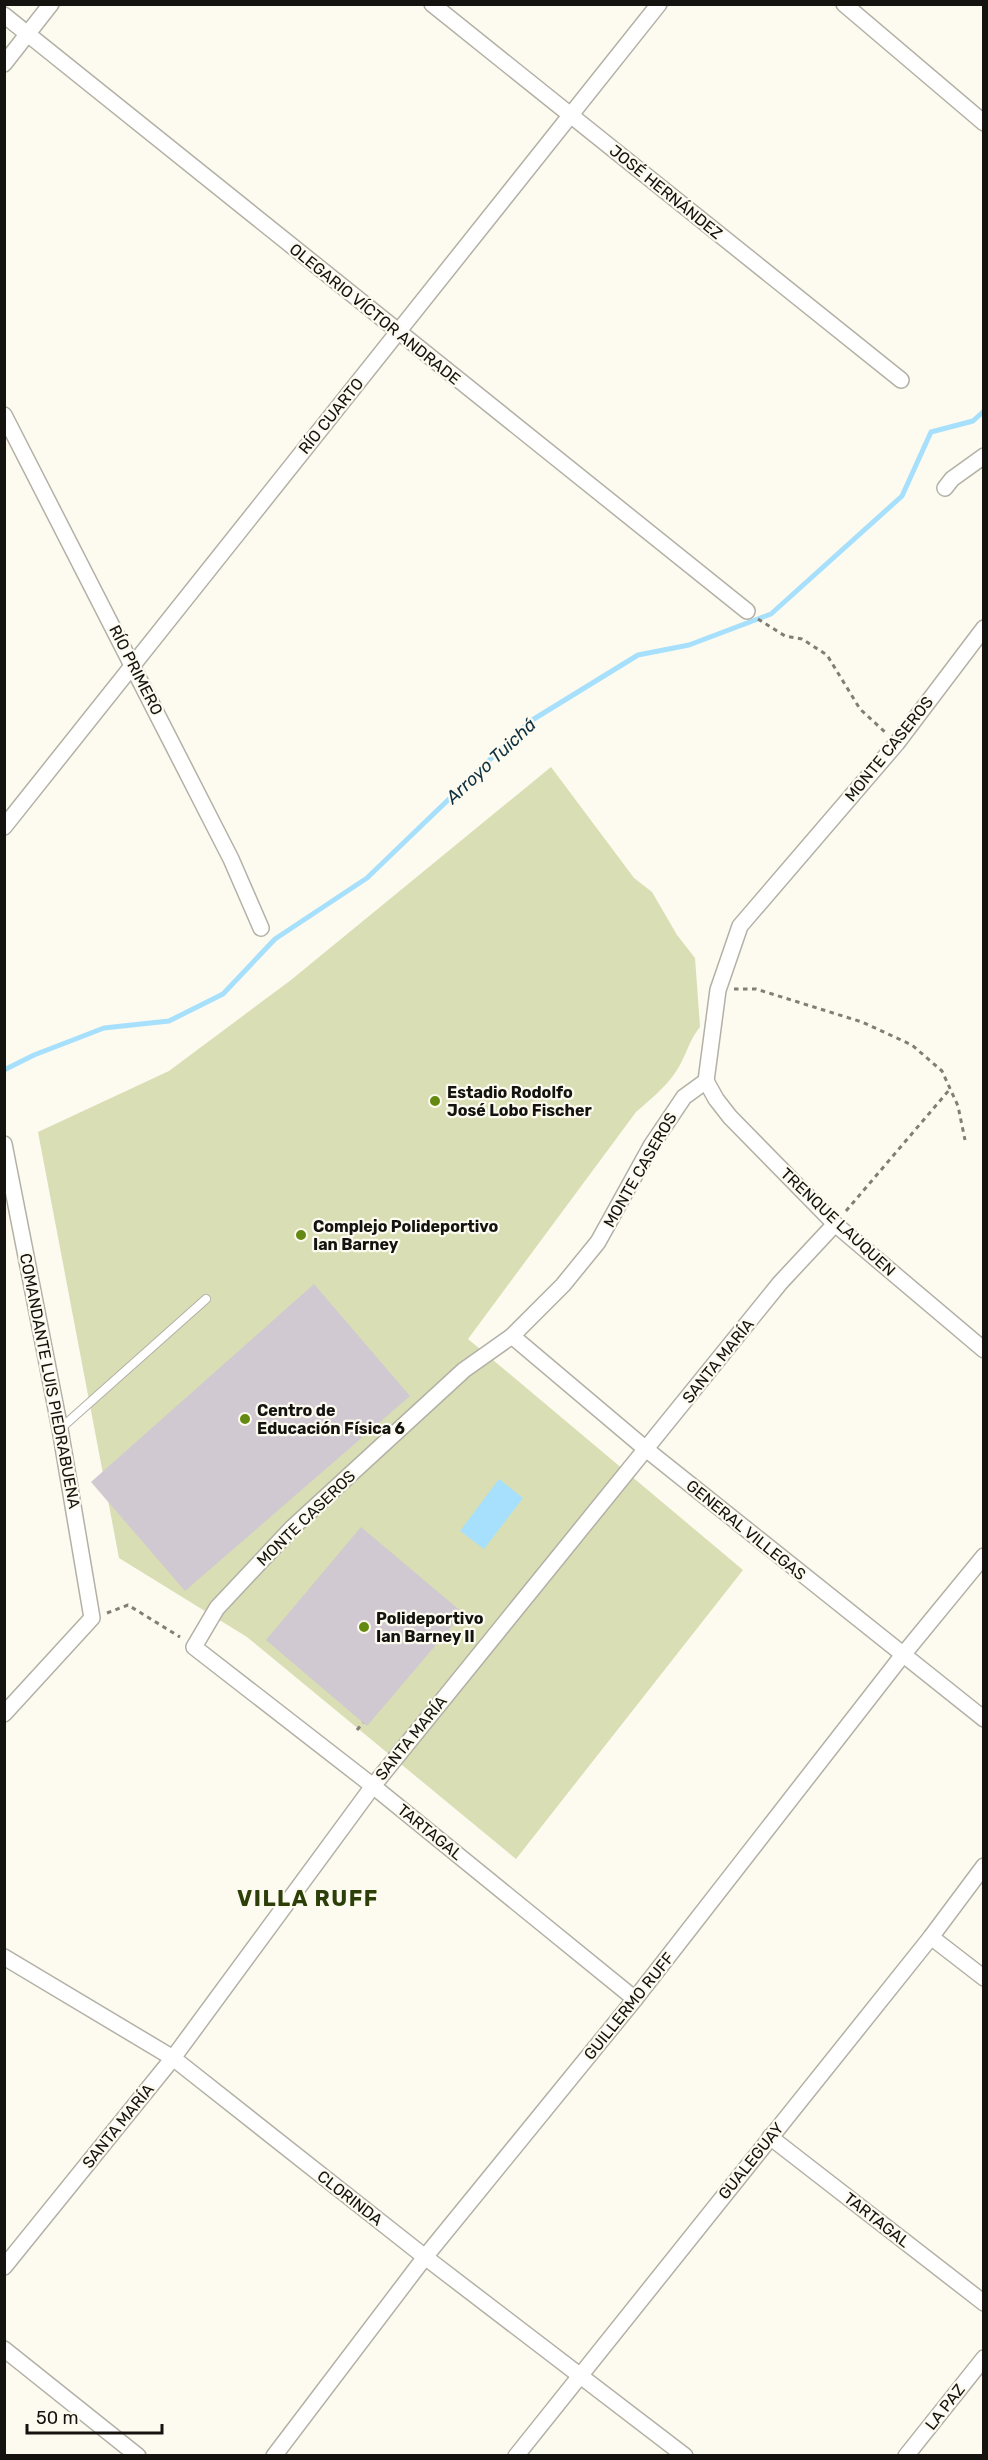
<svg xmlns="http://www.w3.org/2000/svg" width="988" height="2460" font-family="Rubik,sans-serif">
  <style>
    .green { fill: #dadeb4 }
    .water { fill: #a7e0fc }
    .lines { fill: none; stroke-linecap: round; stroke-linejoin: round }
    .stream { stroke: #a7e0fc; stroke-width: 5 }
    .building { fill: #d0c9d2 }
    .service-casing { stroke: #b3b1a6; stroke-width: 10 }
    .minor-casing { stroke: #b3b1a6; stroke-width: 18 }
    .path { stroke: #807e77; stroke-width: 3; stroke-dasharray: 4.5 4.5; stroke-linecap: butt }
    .service { stroke: #fff; stroke-width: 8 }
    .minor { stroke: #fff; stroke-width: 15 }
    .poi-dot { fill: #648910; stroke: #fdfaef; stroke-width: 2 }
    .labels { text-anchor: middle; dominant-baseline: central; stroke-width: 4.5; stroke-linejoin: round; paint-order: stroke }
    .street-label { font-size: 16px; fill: #141310; stroke: #fdfaef }
    .poi-label { font-size: 16px; font-weight: bold; fill: #141310; stroke: #fdfaef; text-anchor: start }
    .water-label { font-size: 18px; font-style: italic; fill: #0e303f; stroke: #fdfaef }
    .district-label { font-size: 22px; font-weight: bold; letter-spacing: 1.5px; fill: #2c3f08; stroke: #fdfaef }
  </style>
  <rect width="100%" height="100%" fill="#fdfaef"/>
  <!-- green -->
  <path class="green" d="M551,767L634,878L652,892L677,935L695,958L700,1027C689,1040 686,1056 677,1070C666,1087 651,1099 636,1112L468,1339L743,1570L516,1859L247,1637L119,1558L38,1132L169,1071L291,980Z"/>
  <!-- water -->
  <path class="water" d="M499,1479L523,1498L484,1549L460,1531Z"/>
  <g class="lines">
    <!-- stream -->
    <path class="stream" d="M4,1070L34,1055L104,1028L169,1021L223,994L275,939L367,878L529,722L638,655L689,645L771,614L902,496L931,432L973,421L984,411"/>
  </g>
  <!-- building -->
  <g class="building">
    <path d="M314,1284L410,1396L185,1591L91,1482Z"/>
    <path d="M361,1527L463,1613L367,1726L266,1640Z"/>
  </g>
  <g class="lines">
    <!-- service casing -->
    <g class="service-casing">
      <path id="service" d="M60,1429L206,1299"/>
    </g>
    <!-- minor casing -->
    <g class="minor-casing">
      <g id="minor">
        <path d="M432,4L901,380"/>
        <path d="M844,4L984,123"/>
        <path d="M4,15L747,611"/>
        <path d="M4,64L51,4"/>
        <path d="M4,415L231,859L261,928"/>
        <path d="M945,488L952,479L984,456"/>
        <path d="M4,827L659,4"/>
        <path d="M706,1081L716,1099L730,1117L835,1224L984,1350"/>
        <path d="M4,1144L60,1429L92,1618L4,1714"/>
        <path d="M512,1336L647,1450L984,1719"/>
        <path d="M931,1937L984,1978"/>
        <path d="M4,1957L173,2058L425,2257L685,2456"/>
        <path d="M635,1999L373,1786L194,1647L217,1608L292,1528L464,1370L512,1336L563,1285L598,1242L651,1146L684,1097L706,1081L718,990L740,926L897,743L984,628"/>
        <path d="M770,2137L984,2303"/>
        <path d="M4,2267L173,2058L373,1786L780,1283L835,1224"/>
        <path d="M4,2349L138,2456"/>
        <path d="M274,2456L425,2257L635,1999L902,1656L984,1556"/>
        <path d="M516,2456L931,1937L984,1866"/>
        <path d="M906,2456L984,2358"/>
      </g>
    </g>
    <!-- path -->
    <g class="path">
      <path d="M758,619L785,636L802,639L827,655L860,709L886,733"/>
      <path d="M734,989H756L862,1022L912,1045L942,1071L958,1106L965,1140"/>
      <path d="M846,1211L950,1089"/>
      <path d="M107,1613L128,1605L180,1637"/>
      <path d="M357,1730L363,1723"/>
    </g>
    <!-- service -->
    <use href="#service" class="service"/>
    <!-- minor -->
    <use href="#minor" class="minor"/>
  </g>
  <!-- markers -->
  <g class="poi-dot">
    <circle cx="435" cy="1101" r="6"/>
    <circle cx="301" cy="1235" r="6"/>
    <circle cx="245" cy="1419" r="6"/>
    <circle cx="364" cy="1627" r="6"/>
  </g>
  <g class="labels">
    <!-- street labels -->
    <g class="street-label">
      <text transform="translate(666 192) rotate(39)">JOSÉ HERNÁNDEZ</text>
      <text transform="translate(375 314) rotate(39)">OLEGARIO VÍCTOR ANDRADE</text>
      <text transform="translate(331 416) rotate(-51)">RÍO CUARTO</text>
      <text transform="translate(136 670) rotate(63)">RÍO PRIMERO</text>
      <text transform="translate(889 749) rotate(-51)">MONTE CASEROS</text>
      <text transform="translate(640 1170) rotate(-60)">MONTE CASEROS</text>
      <text transform="translate(838 1222) rotate(43)">TRENQUE LAUQUEN</text>
      <text transform="translate(718 1361) rotate(-51)">SANTA MARÍA</text>
      <text transform="translate(50 1381) rotate(79)">COMANDANTE LUIS PIEDRABUENA</text>
      <text transform="translate(306 1518) rotate(-44)">MONTE CASEROS</text>
      <text transform="translate(746 1530) rotate(39)">GENERAL VILLEGAS</text>
      <text transform="translate(411 1738) rotate(-51)">SANTA MARÍA</text>
      <text transform="translate(430 1832) rotate(39)">TARTAGAL</text>
      <text transform="translate(629 2006) rotate(-51)">GUILLERMO RUFF</text>
      <text transform="translate(118 2126) rotate(-51)">SANTA MARÍA</text>
      <text transform="translate(751 2161) rotate(-51)">GUALEGUAY</text>
      <text transform="translate(350 2198) rotate(38)">CLORINDA</text>
      <text transform="translate(877 2220) rotate(38)">TARTAGAL</text>
      <text transform="translate(945 2407) rotate(-52)">LA PAZ</text>
    </g>
    <!-- poi labels -->
    <g class="poi-label">
      <text x="447" y="1092">Estadio Rodolfo<tspan x="447" dy="18">José Lobo Fischer</tspan></text>
      <text x="313" y="1226">Complejo Polideportivo<tspan x="313" dy="18">Ian Barney</tspan></text>
      <text x="257" y="1410">Centro de<tspan x="257" dy="18">Educación Física 6</tspan></text>
      <text x="376" y="1618">Polideportivo<tspan x="376" dy="18">Ian Barney II</tspan></text>
    </g>
    <!-- water labels -->
    <g class="water-label">
      <text transform="translate(491 761) rotate(-43)">Arroyo Tuichá</text>
    </g>
    <!-- district labels -->
    <g class="district-label">
      <text x="308" y="1898">VILLA RUFF</text>
    </g>
  </g>
  <!-- border -->
  <rect width="988" height="2460" fill="none" stroke="#141310" stroke-width="12"/>
  <!-- scale -->
  <path d="M27 2424v9h135v-9" fill="none" stroke="#141310" stroke-width="3"/>
  <text x="36" y="2424" font-size="18" fill="#141310" stroke="#fdfaef" stroke-width="4.5" paint-order="stroke">50 m</text>
</svg>
